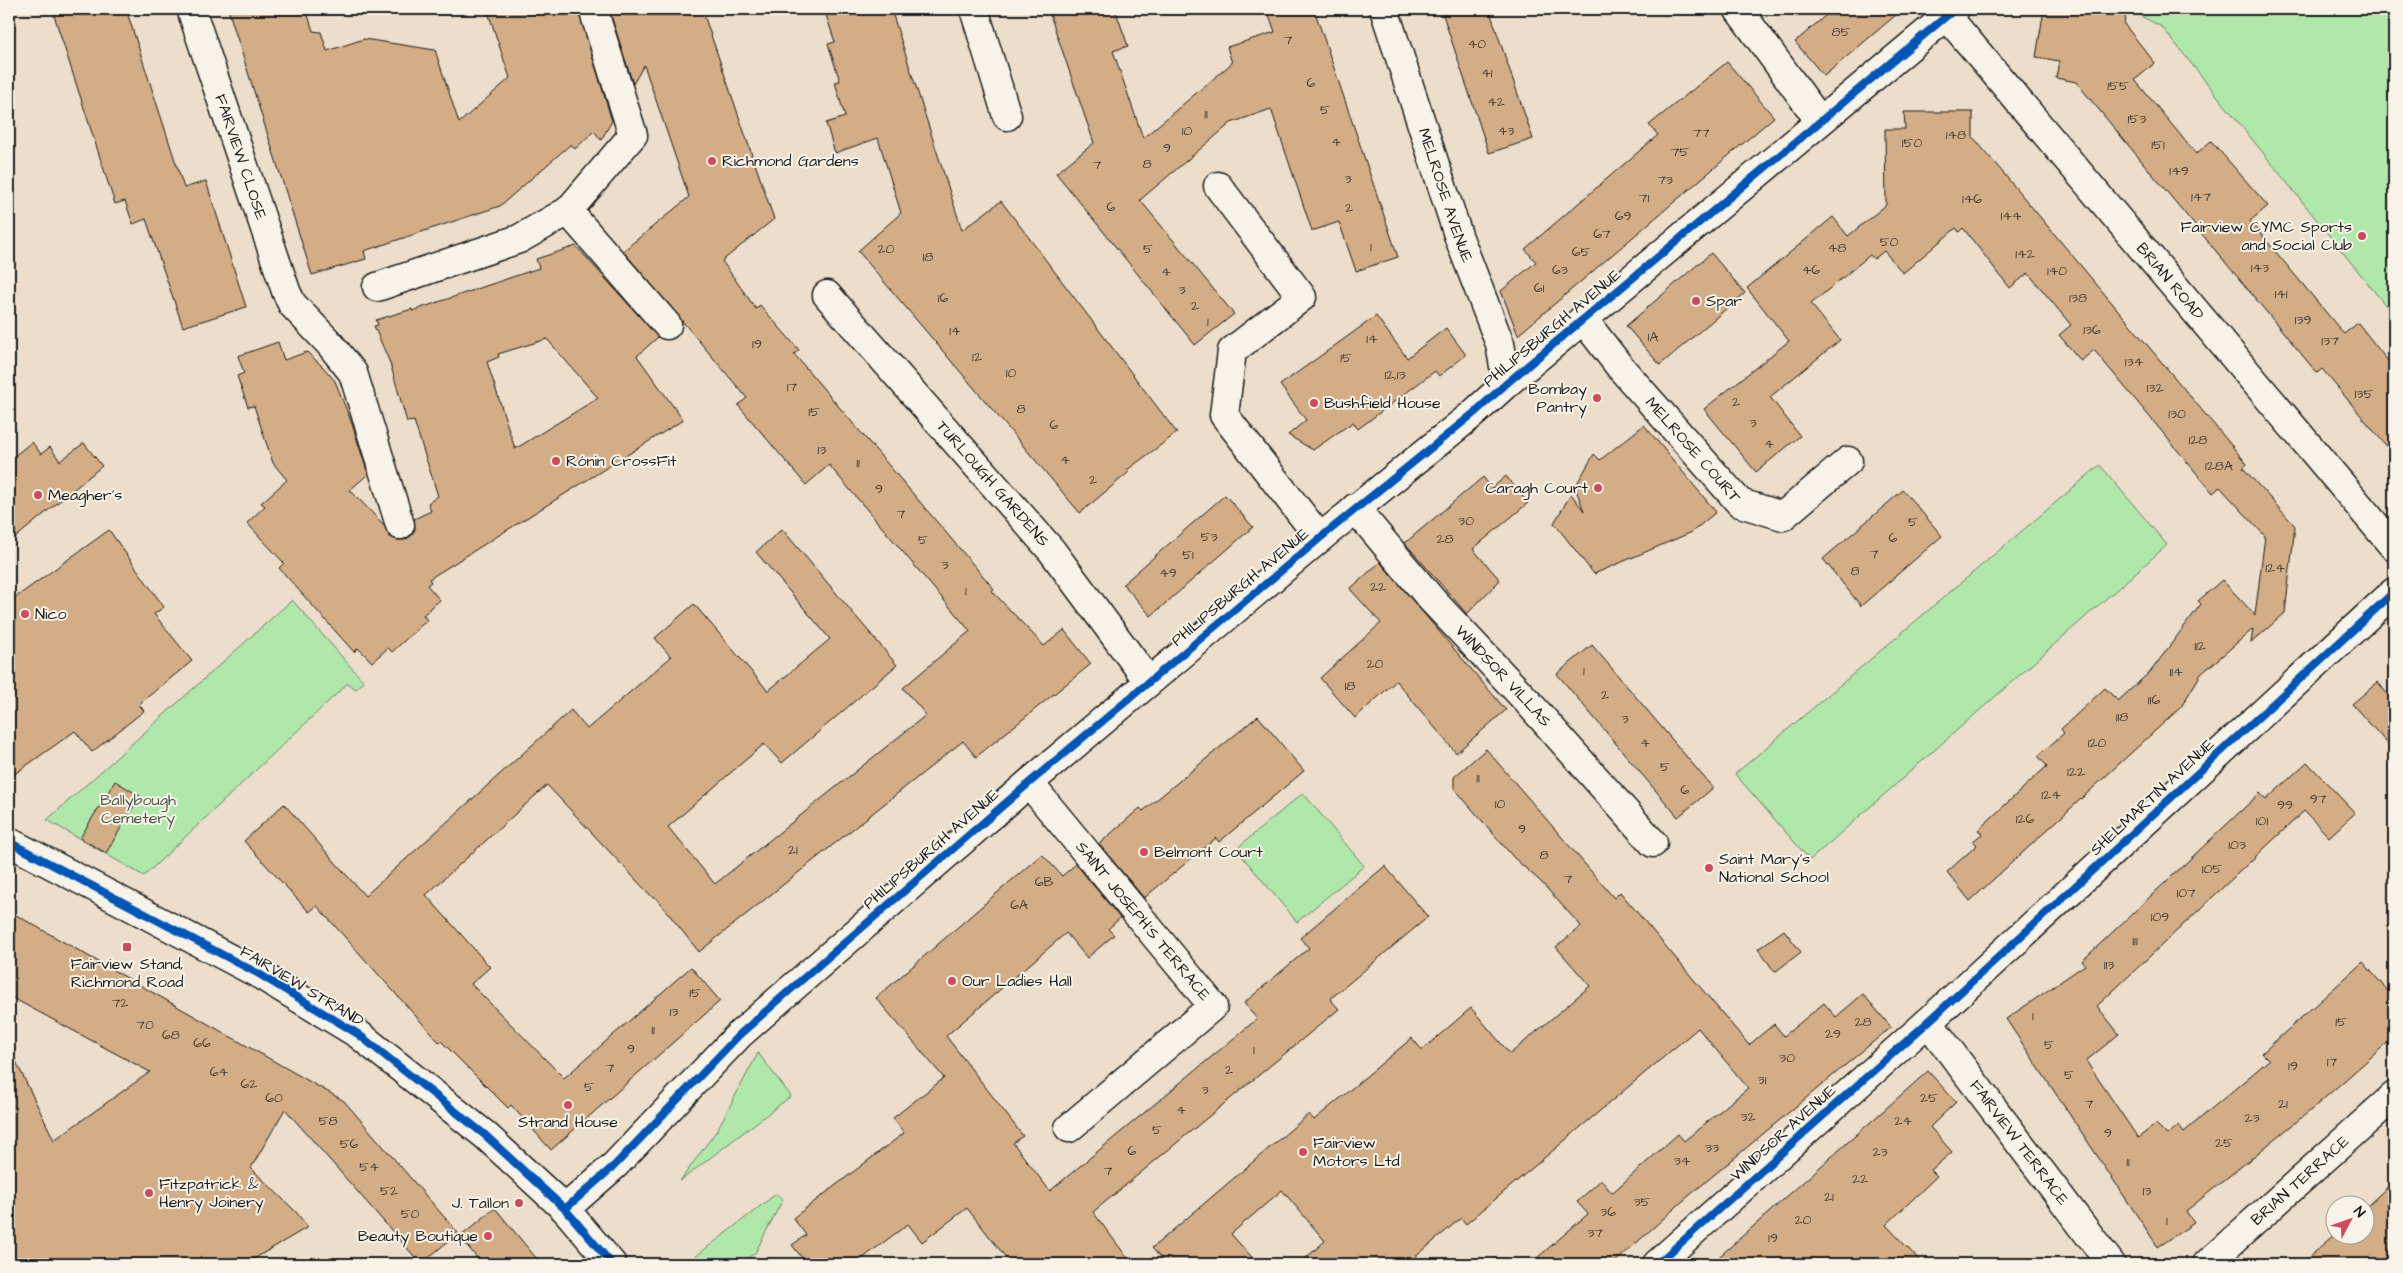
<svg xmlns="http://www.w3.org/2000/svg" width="2403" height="1273" font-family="'Architects Daughter',sans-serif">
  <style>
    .green { fill: #b0e8ac; stroke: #668264 }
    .building { fill: #d3ad85; stroke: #1c1c1c; fill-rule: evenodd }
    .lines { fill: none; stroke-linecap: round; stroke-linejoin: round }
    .minor-casing { stroke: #1c1c1c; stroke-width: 31 }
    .tertiary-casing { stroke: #1c1c1c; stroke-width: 31 }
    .secondary-casing { stroke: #1c1c1c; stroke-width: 31 }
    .minor { stroke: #f7f3e8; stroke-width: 28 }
    .tertiary { stroke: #f7f3e8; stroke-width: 28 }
    .secondary { stroke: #f7f3e8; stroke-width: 28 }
    .cycleway-casing { stroke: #f7f3e8; stroke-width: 11 }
    .cycleway { stroke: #0057b8; stroke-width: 8 }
    .poi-dot { fill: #d1495b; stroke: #f7f3e8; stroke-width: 2 }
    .labels { text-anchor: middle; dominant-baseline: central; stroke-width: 4; stroke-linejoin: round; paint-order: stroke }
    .number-label { font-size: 14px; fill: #4a4036 }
    .street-label { font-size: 16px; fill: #1c1c1c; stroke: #f7f3e8 }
    .poi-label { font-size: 16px; fill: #1c1c1c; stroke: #f7f3e8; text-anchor: start }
    .park-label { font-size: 16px; fill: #485947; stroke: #f7f3e8 }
  </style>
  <rect width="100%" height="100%" fill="#ecdeca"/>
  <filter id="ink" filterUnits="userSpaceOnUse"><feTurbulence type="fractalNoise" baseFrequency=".02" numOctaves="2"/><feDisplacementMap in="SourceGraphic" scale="10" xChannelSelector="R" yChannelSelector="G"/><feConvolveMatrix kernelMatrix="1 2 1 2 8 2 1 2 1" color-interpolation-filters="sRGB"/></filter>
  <g filter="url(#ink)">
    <!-- green -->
    <g class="green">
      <path d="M2127,9H2394V316L2162,27Z"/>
      <path d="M2100,465L2167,545L1810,860L1735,774Z"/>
      <path d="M292,600L364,682L356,689L348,683L144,876L47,820Z"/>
      <path d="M1303,793L1364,866L1297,922L1236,849Z"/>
      <path d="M758,1053L791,1096L680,1181L717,1130Z"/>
      <path d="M776,1194L783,1199L755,1253L739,1264H686Z"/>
    </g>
    <!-- building -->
    <g class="building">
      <path d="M52,9H126L184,188L206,181L246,307L183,327L146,219L133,224L125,201L115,204Z"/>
      <path d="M228,9H306L313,31L321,32L327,51L364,39L435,50L459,123L510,78L487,9H578L612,121L601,140L594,131L575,149L571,144L500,206L364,251L366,259L312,275Z"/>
      <path d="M609,9H702L774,219L722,261L756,309L760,305L799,350L794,354L994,589L992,591L1044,646L1064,630L1091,664L976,757L963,741L699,952L655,897L653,898L547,785L426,895L490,967L471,984L564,1078L691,967L720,1001L551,1150L511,1105L508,1108L441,1041L439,1042L317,906L309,912L244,841L284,804L365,896L571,710L587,729L671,657L655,638L694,604L768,691L830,639L756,552L782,529L897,665L782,763L764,744L668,827L715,884L926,715L903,688L970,631L829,465L806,485L738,405L747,398L623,251L689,197L644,65L633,84Z"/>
      <path d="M824,9H891L962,230L1001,201L1177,433L1127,470L1129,472L1080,513L858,251L901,213L878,138L835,153L826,123L845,117L835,82L840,81L828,44L835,42Z"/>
      <path d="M1048,9H1115L1128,46L1113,51L1143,138L1232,63L1227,47L1275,32L1267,9H1314L1398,257L1356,271L1339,222L1312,231L1271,109L1231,123L1140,200L1234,314L1195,345L1056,173L1094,143Z"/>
      <path d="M1441,9H1489L1533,139L1489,153Z"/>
      <path d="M1833,9H1903L1824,76L1795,42Z"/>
      <path d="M2044,9H2127L2124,24L2155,63L2135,80L2196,154L2211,141L2268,206L2250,221L2344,334L2358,323L2394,369V455L2322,369L2317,373L2076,82L2056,78L2059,61L2036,57Z"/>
      <path d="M1727,62L1774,117L1518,335L1501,291L1536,262L1525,249L1658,135L1649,125Z"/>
      <path d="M1904,112H1973V137L2247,464L2243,468L2295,526L2285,613L2251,643L2253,629L2201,674L2181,707L1970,901L1947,872L1977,845L1973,841L1982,834L1978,830L2047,766L2038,756L2064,733L2061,729L2105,688L2118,701L2151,671L2201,604L2198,601L2222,580L2255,615L2265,536L2220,487L2213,493L2094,350L2081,361L2059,335L2071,325L2028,273L2010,288L1963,228L1959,232L1956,228L1903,273L1884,251L1874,259L1870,255L1811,304L1840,340L1770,397L1800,436L1756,472L1704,409L1789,341L1747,288L1833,217L1848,236L1886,205L1885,129H1905Z"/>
      <path d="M576,246L658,337L637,356L683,420L429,579L431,582L427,585L440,600L423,615L427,620L392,652L388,648L372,662L358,648L354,652L279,568L284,563L247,523L265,506L261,503L287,480L273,463L254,406L248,407L237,376L244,373L238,356L278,342L284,360L307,352L323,367L335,381L351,421L368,474L350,490L383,524L390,537L397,540H405L412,535L415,529L414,519L431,511L428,503L438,496L414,421L407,422L390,363L374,326L378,325L376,320L412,309V311L539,268L536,259ZM547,339L598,398L515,449L487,362L499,357L498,354Z"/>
      <path d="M1711,253L1745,293L1660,365L1626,326Z"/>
      <path d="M1376,316L1407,358L1446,328L1466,355L1439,376L1435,371L1358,429L1353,422L1313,450L1288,435L1306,420L1280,385Z"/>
      <path d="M1644,425L1716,512L1692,532L1594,574L1554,523L1571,494L1584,511L1575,487L1594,454L1600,460Z"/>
      <path d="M32,442L41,454L50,447L60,461L84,443L102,466L9,543V460Z"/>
      <path d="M1506,476L1528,503L1473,549L1500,580L1467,614L1405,543L1483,477L1492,488Z"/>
      <path d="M1903,490L1942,536L1861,606L1823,559Z"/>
      <path d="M1225,495L1253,527L1151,616L1123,584Z"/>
      <path d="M109,530L164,607L154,614L192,661L139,704L144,711L92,752L75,731L9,778V602Z"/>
      <path d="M1380,562L1506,710L1456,753L1396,681L1355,718L1320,678L1381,623L1350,589Z"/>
      <path d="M1592,645L1713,788L1678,817L1557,674Z"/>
      <path d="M2378,682L2394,703V751L2352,704Z"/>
      <path d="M1258,716L1304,771L1219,842L1216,838L1144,898L1099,844L1140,808L1143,811Z"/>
      <path d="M1486,749L1614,898L1620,892L1749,1045L1774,1024L1784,1036L1824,1003L1836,1017L1863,994L1891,1027L1684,1200L1613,1264H1530L1588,1214L1577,1202L1601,1180L1612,1193L1678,1134L1684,1141L1748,1088L1698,1028L1466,1224L1461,1218L1407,1264H1299L1325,1241L1282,1190L1231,1234L1258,1264H1166L1152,1248L1309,1114L1314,1120L1412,1038L1422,1050L1471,1008L1510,1054L1590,986L1556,947L1581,926L1540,881L1514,858L1454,788V777Z"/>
      <path d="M2307,762L2355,813L2329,837L2304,811L2097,1006L2119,1034L2086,1061L2138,1138L2156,1124L2167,1135L2179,1125L2184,1132L2269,1060L2262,1053L2363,962L2394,998V1037L2311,1110L2186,1211L2194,1223L2158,1247L2006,1019L2085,965L2082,961L2260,793L2266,800Z"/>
      <path d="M115,781L140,796L106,853L80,838Z"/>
      <path d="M1042,854L1062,876L1076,864L1120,918L1108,929L1114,935L1087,958L1066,933L946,1036L1023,1136L1013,1143L1050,1191L1257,1019L1244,1003L1309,948L1300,938L1385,866L1428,917L1330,999L1339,1009L1093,1212L1132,1264H1011L967,1208L922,1242L908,1224L855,1264H807L792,1245L806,1235L793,1218L904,1133L893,1118L944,1078L876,998Z"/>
      <path d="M9,911L344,1101L458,1233L421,1264L285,1109L251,1168L296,1212L308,1227L245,1264H18L9,1244V1047L54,1140L150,1072L9,996Z"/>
      <path d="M1784,930L1801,952L1775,972L1758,949Z"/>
      <path d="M1928,1071L1956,1102L1930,1127L1952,1152L1931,1170L1937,1176L1886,1225L1923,1264H1711Z"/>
      <path d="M2394,1181V1264H2301L2336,1234V1236H2366V1207Z"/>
      <path d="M495,1208L541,1264H482L460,1237Z"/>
    </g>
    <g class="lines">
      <!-- minor casing -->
      <g class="minor-casing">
        <g id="minor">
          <path id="s1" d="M191,9L286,291L292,304L330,344L353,373L400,525"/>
          <path d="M974,9L1007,116"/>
          <path id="s2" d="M1384,9L1459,238L1500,344L1507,383"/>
          <path d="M1738,9L1820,121"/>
          <path id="s3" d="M1946,15L2394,547"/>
          <path d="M1218,186L1302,297L1232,351L1224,415L1320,538"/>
          <path d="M568,211L667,325"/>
          <path d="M377,287L519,239L568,211L633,135L593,9"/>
          <path id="s4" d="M827,295L1052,551L1149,682"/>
          <path id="s5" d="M1583,319L1620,367L1740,503L1783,516L1848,461"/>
          <path id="s6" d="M1355,508L1432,600L1527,701L1653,843"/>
          <path id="s7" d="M1029,783L1213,1006L1069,1128"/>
          <path id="s8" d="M1928,1022L2111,1264"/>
          <path d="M1657,1264L1928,1022L2394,592"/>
          <path id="s9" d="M2207,1264L2394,1096"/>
        </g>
      </g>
      <!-- tertiary casing -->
      <g class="tertiary-casing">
        <path id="tertiary" d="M565,1209L615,1165L739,1035L790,990L1029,783L1320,538L1474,413L1507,383L1955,9"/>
      </g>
      <!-- secondary casing -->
      <g class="secondary-casing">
        <path id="secondary" d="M9,842L259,974L358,1034L485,1135L565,1209L612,1264"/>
      </g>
      <!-- minor -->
      <use href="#minor" class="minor"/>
      <!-- tertiary -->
      <use href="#tertiary" class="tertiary"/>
      <!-- secondary -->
      <use href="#secondary" class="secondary"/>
      <!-- cycleway casing -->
      <g class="cycleway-casing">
        <g id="cycleway">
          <path d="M9,842L259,974L358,1034L485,1135L565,1209L612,1264"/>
          <path d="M565,1209L615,1165L739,1035L790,990L1029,783L1320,538L1474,413L1507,383L1955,9"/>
          <path d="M1657,1264L1928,1022L2394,592"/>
        </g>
      </g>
      <!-- cycleway -->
      <use href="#cycleway" class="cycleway"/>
    </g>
  </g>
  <!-- markers -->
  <g class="poi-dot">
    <circle cx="712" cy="161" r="5"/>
    <circle cx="2362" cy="236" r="5"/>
    <circle cx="1696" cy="301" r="5"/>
    <circle cx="1597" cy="398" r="5"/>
    <circle cx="1314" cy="403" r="5"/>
    <circle cx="556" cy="461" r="5"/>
    <circle cx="1598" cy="488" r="5"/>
    <circle cx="38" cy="495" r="5"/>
    <circle cx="25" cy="614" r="5"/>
    <circle cx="1144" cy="852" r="5"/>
    <circle cx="1709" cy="868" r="5"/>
    <rect x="122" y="942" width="10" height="10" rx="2.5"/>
    <circle cx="952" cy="981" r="5"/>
    <circle cx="568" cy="1105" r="5"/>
    <circle cx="1303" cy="1152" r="5"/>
    <circle cx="149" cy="1193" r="5"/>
    <circle cx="519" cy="1203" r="5"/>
    <circle cx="488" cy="1236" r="5"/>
  </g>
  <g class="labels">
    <!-- number labels -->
    <g class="number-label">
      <text x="1841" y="32">85</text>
      <text x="1288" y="40">7</text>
      <text x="1477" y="44">40</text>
      <text x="1487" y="73">41</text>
      <text x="1311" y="83">6</text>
      <text x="2118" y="86">155</text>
      <text x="1496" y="102">42</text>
      <text x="1325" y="110">5</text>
      <text x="1206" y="114">11</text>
      <text x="2137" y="119">153</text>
      <text x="1187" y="131">10</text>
      <text x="1506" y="131">43</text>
      <text x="1701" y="133">77</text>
      <text x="1956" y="135">148</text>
      <text x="1336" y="142">4</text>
      <text x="1912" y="143">150</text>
      <text x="2158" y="145">151</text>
      <text x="1167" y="148">9</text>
      <text x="1680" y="152">75</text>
      <text x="1147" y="164">8</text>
      <text x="1097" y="165">7</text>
      <text x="2179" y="171">149</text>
      <text x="1348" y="179">3</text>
      <text x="1665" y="180">73</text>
      <text x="2201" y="197">147</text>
      <text x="1644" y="198">71</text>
      <text x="1972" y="199">146</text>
      <text x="1111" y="207">6</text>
      <text x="1349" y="208">2</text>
      <text x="1623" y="216">69</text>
      <text x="2011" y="216">144</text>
      <text x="1602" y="234">67</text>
      <text x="1889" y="242">50</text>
      <text x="1371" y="247">1</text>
      <text x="1837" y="248">48</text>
      <text x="886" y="249">20</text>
      <text x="1148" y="249">5</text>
      <text x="1581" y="252">65</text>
      <text x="2025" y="254">142</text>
      <text x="928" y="257">18</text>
      <text x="2260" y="268">143</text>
      <text x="1560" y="270">63</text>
      <text x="1811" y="270">46</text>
      <text x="2057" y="271">140</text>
      <text x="1166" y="272">4</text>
      <text x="1539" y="288">61</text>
      <text x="1182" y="290">3</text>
      <text x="2281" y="294">141</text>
      <text x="943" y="298">16</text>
      <text x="2078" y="298">138</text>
      <text x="1195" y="306">2</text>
      <text x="2303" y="320">139</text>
      <text x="1208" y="322">1</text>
      <text x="2092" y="330">136</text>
      <text x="955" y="331">14</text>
      <text x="1653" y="337">1A</text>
      <text x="1372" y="339">14</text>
      <text x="2330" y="341">137</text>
      <text x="757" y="344">19</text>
      <text x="977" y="357">12</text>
      <text x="1346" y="358">15</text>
      <text x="2134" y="362">134</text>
      <text x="1011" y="373">10</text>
      <text x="1395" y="375">12,13</text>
      <text x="792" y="387">17</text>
      <text x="2155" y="388">132</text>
      <text x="2364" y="394">135</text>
      <text x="1736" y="402">2</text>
      <text x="1021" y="409">8</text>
      <text x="814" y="412">15</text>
      <text x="2177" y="414">130</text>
      <text x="1753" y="423">3</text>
      <text x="1054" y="425">6</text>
      <text x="2198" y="440">128</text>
      <text x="1769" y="444">4</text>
      <text x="822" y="450">13</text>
      <text x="1065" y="460">4</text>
      <text x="858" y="463">11</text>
      <text x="2219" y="466">128A</text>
      <text x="1093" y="480">2</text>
      <text x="879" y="489">9</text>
      <text x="901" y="514">7</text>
      <text x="1466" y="521">30</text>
      <text x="1913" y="522">5</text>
      <text x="1209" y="537">53</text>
      <text x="1893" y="538">6</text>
      <text x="1445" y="539">28</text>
      <text x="923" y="540">5</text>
      <text x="1874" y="554">7</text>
      <text x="1188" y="555">51</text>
      <text x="945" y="565">3</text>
      <text x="2275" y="568">124</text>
      <text x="1855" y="571">8</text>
      <text x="1168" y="573">49</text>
      <text x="1378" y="587">22</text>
      <text x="966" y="591">1</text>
      <text x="2200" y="646">112</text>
      <text x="1375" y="664">20</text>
      <text x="1584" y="671">1</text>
      <text x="2176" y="672">114</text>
      <text x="1350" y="686">18</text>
      <text x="1605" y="695">2</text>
      <text x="2154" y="700">116</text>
      <text x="2122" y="717">118</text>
      <text x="1625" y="719">3</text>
      <text x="1645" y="743">4</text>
      <text x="2097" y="743">120</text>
      <text x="1665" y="767">5</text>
      <text x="2076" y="772">122</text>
      <text x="1478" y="778">11</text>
      <text x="1685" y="790">6</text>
      <text x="2051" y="795">124</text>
      <text x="2318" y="799">97</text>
      <text x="1500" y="804">10</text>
      <text x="2285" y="805">99</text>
      <text x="2025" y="819">126</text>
      <text x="2262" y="821">101</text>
      <text x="1522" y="829">9</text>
      <text x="2237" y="845">103</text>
      <text x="793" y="850">21</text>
      <text x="1544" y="855">8</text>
      <text x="2212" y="869">105</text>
      <text x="1568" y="879">7</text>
      <text x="1044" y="882">6B</text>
      <text x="2186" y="893">107</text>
      <text x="1019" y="905">6A</text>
      <text x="2160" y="917">109</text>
      <text x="2135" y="941">111</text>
      <text x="2109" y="965">113</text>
      <text x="695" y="993">15</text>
      <text x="120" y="1003">72</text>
      <text x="674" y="1012">13</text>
      <text x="2033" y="1016">1</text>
      <text x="1863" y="1022">28</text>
      <text x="2341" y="1022">15</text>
      <text x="145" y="1025">70</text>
      <text x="653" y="1030">11</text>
      <text x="1833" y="1034">29</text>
      <text x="171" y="1035">68</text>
      <text x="202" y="1043">66</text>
      <text x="2049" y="1045">5</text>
      <text x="631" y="1049">9</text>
      <text x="1254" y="1050">1</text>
      <text x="1787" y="1058">30</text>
      <text x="2332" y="1062">17</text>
      <text x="2293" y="1066">19</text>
      <text x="610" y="1068">7</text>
      <text x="1229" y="1070">2</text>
      <text x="219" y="1072">64</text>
      <text x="2069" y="1075">5</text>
      <text x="1762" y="1080">31</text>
      <text x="249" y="1084">62</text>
      <text x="589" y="1087">5</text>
      <text x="1205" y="1090">3</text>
      <text x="274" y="1098">60</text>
      <text x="1929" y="1098">25</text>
      <text x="2089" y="1104">7</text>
      <text x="2283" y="1104">21</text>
      <text x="1181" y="1110">4</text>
      <text x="1748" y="1117">32</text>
      <text x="2252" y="1118">23</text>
      <text x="328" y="1121">58</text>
      <text x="1903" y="1121">24</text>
      <text x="1157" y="1130">5</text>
      <text x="2108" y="1133">9</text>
      <text x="2224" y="1143">25</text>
      <text x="349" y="1144">56</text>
      <text x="1712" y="1148">33</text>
      <text x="1132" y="1151">6</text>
      <text x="1880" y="1152">23</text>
      <text x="1682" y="1161">34</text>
      <text x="2128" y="1162">11</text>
      <text x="369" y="1167">54</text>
      <text x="1108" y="1171">7</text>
      <text x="1860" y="1179">22</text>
      <text x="389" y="1191">52</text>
      <text x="2147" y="1191">13</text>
      <text x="1829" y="1197">21</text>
      <text x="1642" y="1202">35</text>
      <text x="1608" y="1212">36</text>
      <text x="410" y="1214">50</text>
      <text x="1803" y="1220">20</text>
      <text x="2167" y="1221">1</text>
      <text x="1595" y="1233">37</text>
      <text x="1773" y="1238">19</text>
    </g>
    <!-- street labels -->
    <g class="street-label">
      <text stroke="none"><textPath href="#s1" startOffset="156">FAIRVIEW CLOSE</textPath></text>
      <text stroke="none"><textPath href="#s2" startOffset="196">MELROSE AVENUE</textPath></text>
      <text stroke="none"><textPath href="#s3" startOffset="348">BRIAN ROAD</textPath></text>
      <text transform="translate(1552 328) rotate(-40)">PHILIPSBURGH AVENUE</text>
      <text stroke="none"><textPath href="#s5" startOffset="171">MELROSE COURT</textPath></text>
      <text stroke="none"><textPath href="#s4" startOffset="251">TURLOUGH GARDENS</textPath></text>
      <text transform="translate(1240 587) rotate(-40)">PHILIPSBURGH AVENUE</text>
      <text stroke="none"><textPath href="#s6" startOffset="224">WINDSOR VILLAS</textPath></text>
      <text transform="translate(2152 797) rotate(-43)">SHELMARTIN AVENUE</text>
      <text transform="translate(931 849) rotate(-41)">PHILIPSBURGH AVENUE</text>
      <text stroke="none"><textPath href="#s7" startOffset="179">SAINT JOSEPH'S TERRACE</textPath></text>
      <text transform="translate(302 986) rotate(31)">FAIRVIEW STRAND</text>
      <text transform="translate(1783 1133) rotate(-42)">WINDSOR AVENUE</text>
      <text stroke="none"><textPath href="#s8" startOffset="151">FAIRVIEW TERRACE</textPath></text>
      <text stroke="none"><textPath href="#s9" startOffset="125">BRIAN TERRACE</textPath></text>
    </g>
    <!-- poi labels -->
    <g class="poi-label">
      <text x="722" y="161">Richmond Gardens</text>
      <text x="2352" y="227" text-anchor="end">Fairview CYMC Sports<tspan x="2352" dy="18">and Social Club</tspan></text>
      <text x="1706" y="301">Spar</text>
      <text x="1587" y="389" text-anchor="end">Bombay<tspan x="1587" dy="18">Pantry</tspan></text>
      <text x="1324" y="403">Bushfield House</text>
      <text x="566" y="461">Rónin CrossFit</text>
      <text x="1588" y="488" text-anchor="end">Caragh Court</text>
      <text x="48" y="495">Meagher's</text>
      <text x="35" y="614">Nico</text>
      <text x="1154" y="852">Belmont Court</text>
      <text x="1719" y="859">Saint Mary's<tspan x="1719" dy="18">National School</tspan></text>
      <text x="127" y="964" text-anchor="middle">Fairview Stand,<tspan x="127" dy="18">Richmond Road</tspan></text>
      <text x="962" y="981">Our Ladies Hall</text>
      <text x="568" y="1122" text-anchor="middle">Strand House</text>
      <text x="1313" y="1143">Fairview<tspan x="1313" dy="18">Motors Ltd</tspan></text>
      <text x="159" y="1184">Fitzpatrick &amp;<tspan x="159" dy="18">Henry Joinery</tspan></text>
      <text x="509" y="1203" text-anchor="end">J. Tallon</text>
      <text x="478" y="1236" text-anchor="end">Beauty Boutique</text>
    </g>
    <!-- park labels -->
    <g class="park-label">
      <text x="138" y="800">Ballybough<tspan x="138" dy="18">Cemetery</tspan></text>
    </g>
  </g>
  <!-- margin -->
  <rect width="2403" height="1273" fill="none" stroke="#f7f3e8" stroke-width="30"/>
  <rect x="15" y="15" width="2373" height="1243" fill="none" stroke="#1c1c1c" stroke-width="2" filter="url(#ink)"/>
  <!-- north arrow -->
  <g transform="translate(2350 1220) rotate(49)"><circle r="24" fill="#f7f3e8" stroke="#9f9d96"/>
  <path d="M0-4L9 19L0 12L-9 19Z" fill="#d1495b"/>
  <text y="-8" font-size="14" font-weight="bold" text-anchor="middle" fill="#1c1c1c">N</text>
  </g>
</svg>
